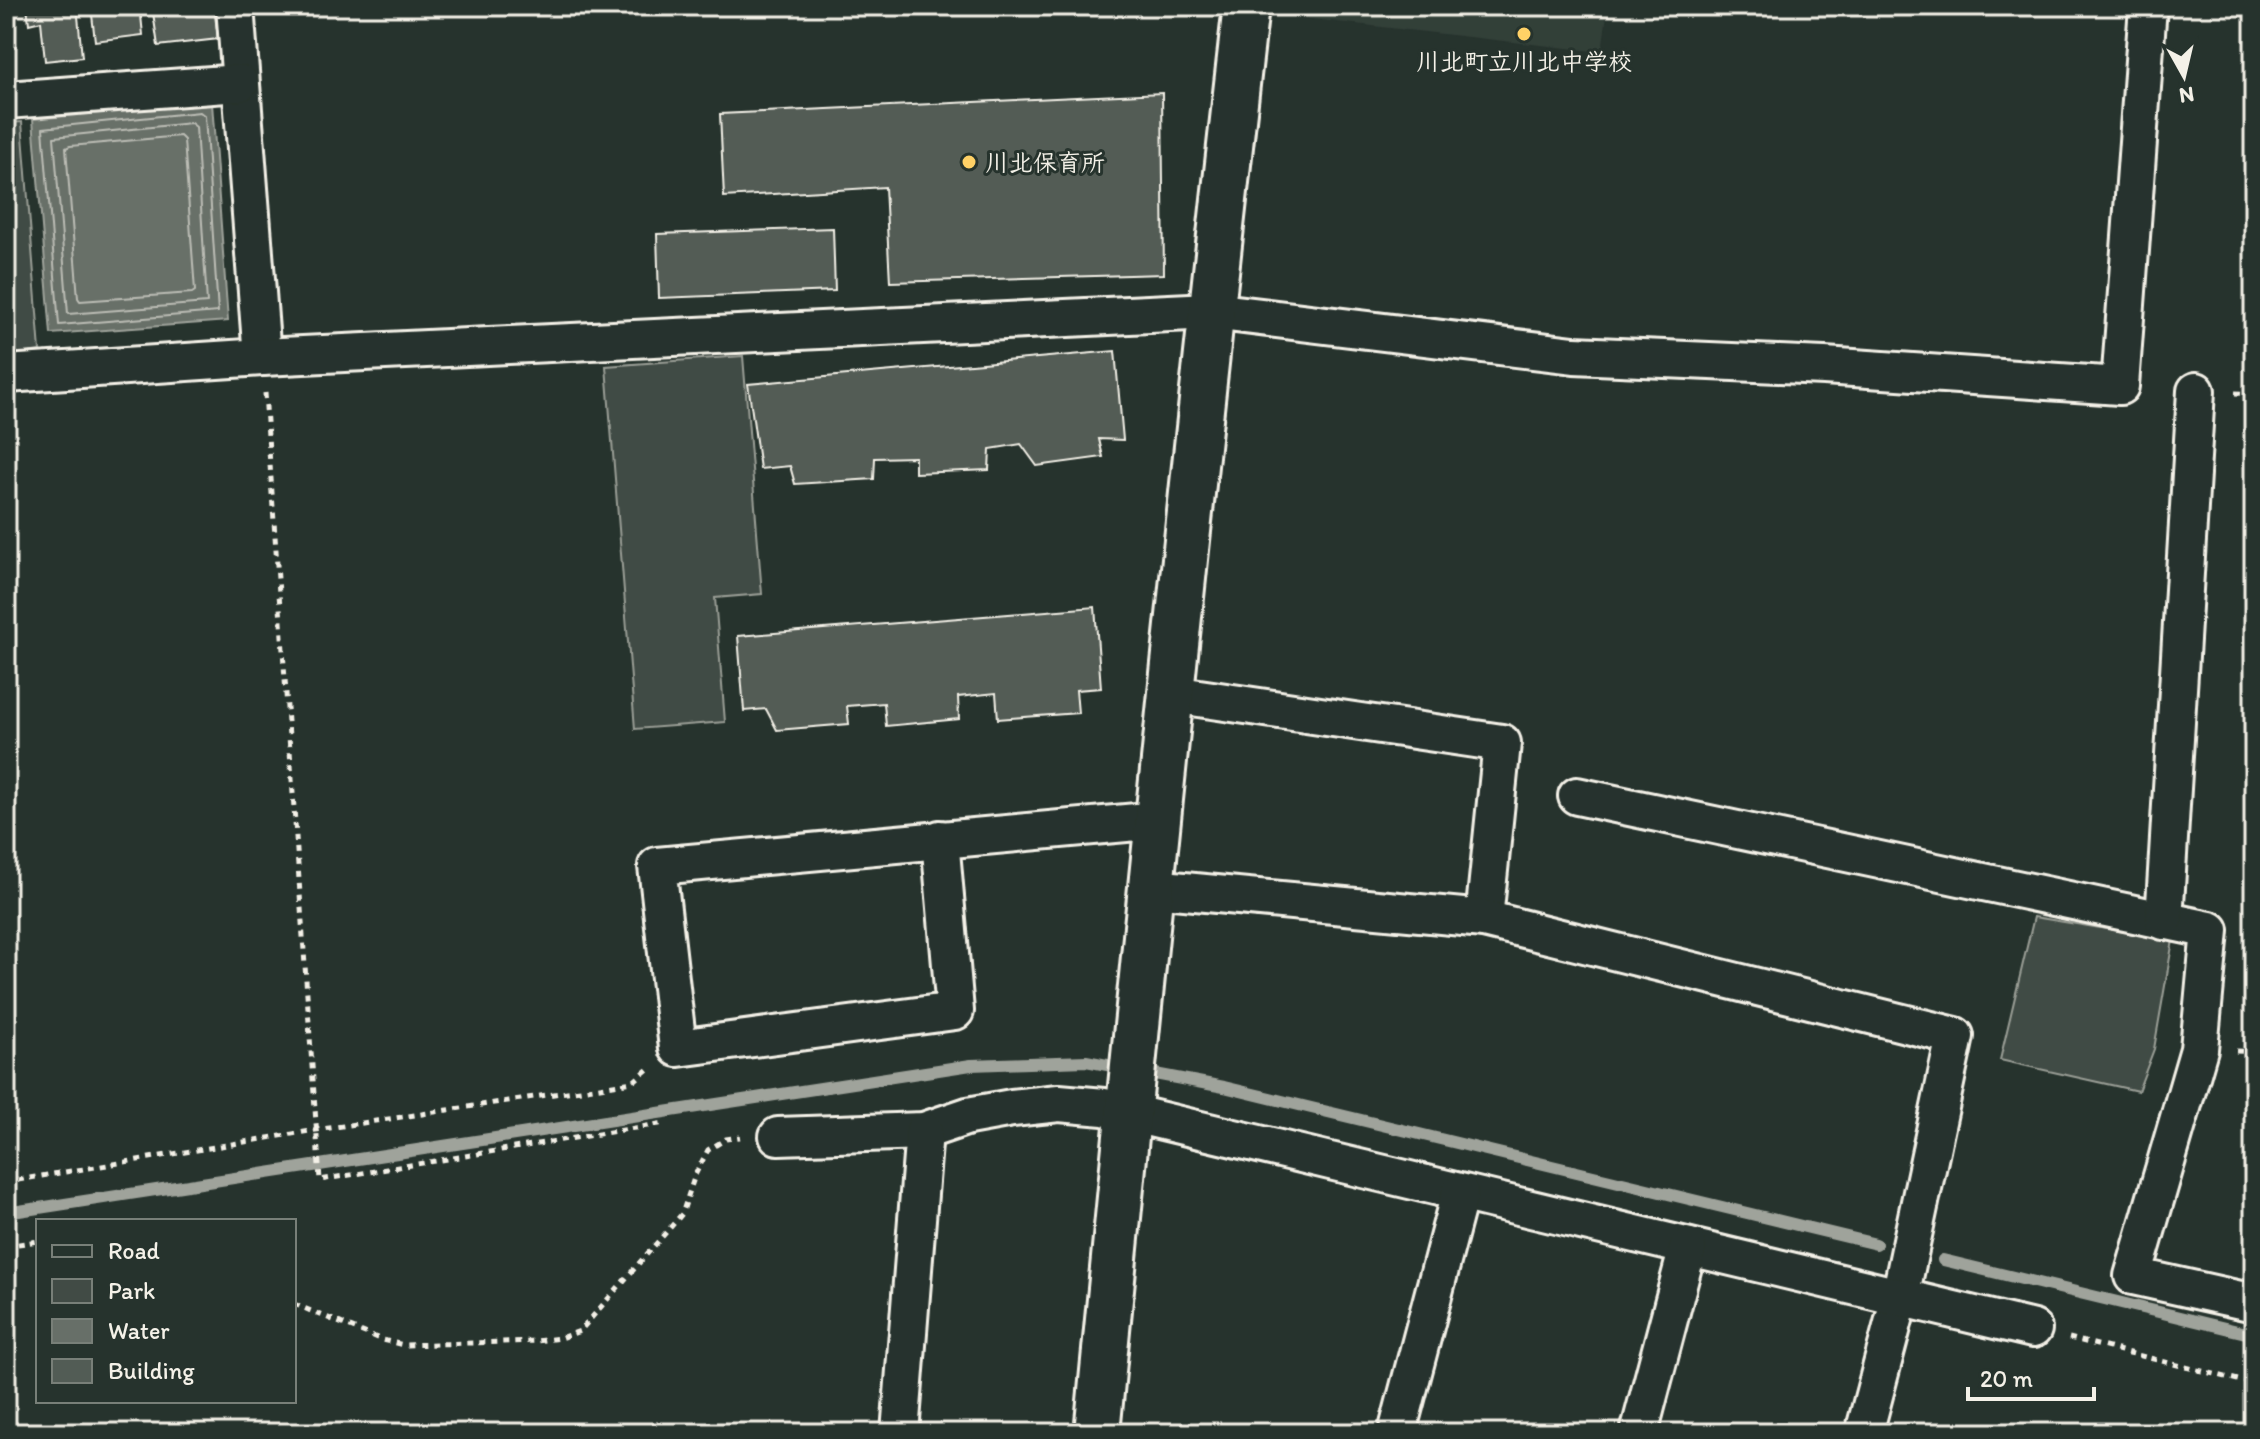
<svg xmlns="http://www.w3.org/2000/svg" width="2260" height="1439" font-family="Itim,'Klee One',sans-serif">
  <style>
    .built { fill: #333f39 }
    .green { fill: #414b45; stroke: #9a9e96; stroke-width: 2 }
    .water { fill: #676f68; stroke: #9fa39b; stroke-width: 2 }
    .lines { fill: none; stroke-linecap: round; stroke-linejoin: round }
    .shore { stroke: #bcbdb5; stroke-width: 2 }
    .stream { stroke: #9fa39b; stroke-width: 12 }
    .building { fill: #525c55; stroke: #f4f1e8; stroke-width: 2 }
    .street-casing { stroke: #f4f1e8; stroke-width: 42 }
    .secondary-casing { stroke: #f4f1e8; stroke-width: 50 }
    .path { stroke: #f4f1e8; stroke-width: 5; stroke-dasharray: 6 6; stroke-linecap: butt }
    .street { stroke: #26332d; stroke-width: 36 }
    .secondary { stroke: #26332d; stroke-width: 44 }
    .poi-dot { fill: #ffd166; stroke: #26332d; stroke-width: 3 }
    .labels { text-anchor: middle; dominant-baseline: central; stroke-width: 6; stroke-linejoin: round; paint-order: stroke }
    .poi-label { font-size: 24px; font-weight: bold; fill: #f4f1e8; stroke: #26332d }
  </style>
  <rect width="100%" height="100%" fill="#26332d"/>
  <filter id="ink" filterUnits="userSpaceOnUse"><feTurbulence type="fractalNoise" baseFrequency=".0125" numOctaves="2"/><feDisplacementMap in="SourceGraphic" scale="16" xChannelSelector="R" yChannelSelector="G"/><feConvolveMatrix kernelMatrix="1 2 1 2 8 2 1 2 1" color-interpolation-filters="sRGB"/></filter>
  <g filter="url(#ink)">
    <!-- built -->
    <path class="built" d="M1278,6H1608L1602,52L1285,16Z"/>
    <!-- green -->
    <g class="green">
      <path d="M22,122L40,351L6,356V123Z"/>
      <path d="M743,356L762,594L715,598L725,722L635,729L606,366Z"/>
      <path d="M2034,917L2173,940L2154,1049L2138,1091L2000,1060Z"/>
    </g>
    <!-- water -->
    <path class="water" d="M212,103L228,321L51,334L33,119Z"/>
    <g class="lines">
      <!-- shore -->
      <g class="shore">
        <path d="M200,112L205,116L218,312L59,325L43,128Z"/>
        <path d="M191,123L196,127L207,303L68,314L54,137Z"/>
        <path d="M180,136L184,140L195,291L192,293L80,301L78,298L66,148L70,146Z"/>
      </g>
      <!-- stream -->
      <g class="stream">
        <path d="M6,1213L971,1065L1086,1061L1224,1087L1876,1244"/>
        <path d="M1943,1260L2254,1335"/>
      </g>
    </g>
    <!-- building -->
    <g class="building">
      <path d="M6,6H9L14,44H6Z"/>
      <path d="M27,6H77L82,57L45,61L41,21L29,24Z"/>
      <path d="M91,6H140L143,35L95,41Z"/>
      <path d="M152,6H214L218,39L158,46Z"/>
      <path d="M1162,93L1164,274L890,282L885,187L724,197L720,114Z"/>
      <path d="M833,228L835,291L659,298L657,234Z"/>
      <path d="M1115,351L1123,440L1099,439L1103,457L1037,466L1021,444L990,449L989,470L915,473V457L875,458L874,479L795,484L790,466L760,469L748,384Z"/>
      <path d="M1095,607L1101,688L1076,690L1078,713L998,719L996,693L958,697L959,719L886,726L884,703L847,706L849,724L777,730L766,709L744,711L738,636Z"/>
    </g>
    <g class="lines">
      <!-- street casing -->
      <g class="street-casing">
        <g id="street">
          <path d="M235,6L262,357"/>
          <path d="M6,100L240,83"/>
          <path d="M6,374L262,357L1211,311L1574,355L1824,366L2120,386L2148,6"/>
          <path d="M1172,694L1502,743L1484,919"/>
          <path d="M1577,796L2210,930L2199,1049L2133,1276L2254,1303"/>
          <path d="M940,839L955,1011L678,1048L657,866L1159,820"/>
          <path d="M1152,888L1484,919L1955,1036L1900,1297L1864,1433"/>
          <path d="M2164,921L2196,391"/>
          <path d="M778,1136L924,1131L968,1116L1012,1108L1059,1103L1104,1107L2033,1329"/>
          <path d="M900,1433L924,1131"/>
          <path d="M1397,1433L1460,1193"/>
          <path d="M1639,1433L1688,1247"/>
        </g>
      </g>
      <!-- secondary casing -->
      <g class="secondary-casing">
        <path id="secondary" d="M1097,1433C1143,957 1191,481 1246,6"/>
      </g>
      <!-- path -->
      <g class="path">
        <path d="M265,393L320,1180L665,1123"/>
        <path d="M2235,393L2254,394"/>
        <path d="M2236,1051L2254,1052"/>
        <path d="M6,1182L316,1130L633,1082L648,1069"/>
        <path d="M6,1246L38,1241"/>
        <path d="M294,1304L382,1340L404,1345L537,1341L560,1338L580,1331L682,1214L695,1175L708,1150L726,1139L740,1137"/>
        <path d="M2069,1338L2254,1384"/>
      </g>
      <!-- street -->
      <use href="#street" class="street"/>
      <!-- secondary -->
      <use href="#secondary" class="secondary"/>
    </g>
  </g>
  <!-- markers -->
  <g class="poi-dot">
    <circle cx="1524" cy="34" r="8"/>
    <circle cx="969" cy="162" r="8"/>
  </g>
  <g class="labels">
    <!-- poi labels -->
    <g class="poi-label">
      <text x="1524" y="61">川北町立川北中学校</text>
      <text x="985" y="162" text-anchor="start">川北保育所</text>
    </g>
  </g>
  <!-- margin -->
  <rect width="2260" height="1439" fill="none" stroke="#26332d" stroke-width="32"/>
  <rect x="16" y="16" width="2228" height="1407" fill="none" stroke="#f4f1e8" stroke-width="3" filter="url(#ink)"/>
  <!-- legend -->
  <rect x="36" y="1219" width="260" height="184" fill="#26332d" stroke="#787f78" stroke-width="2"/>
  <rect x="52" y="1245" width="40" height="12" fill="#26332d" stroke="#787f78" stroke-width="2"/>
  <text x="108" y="1259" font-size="24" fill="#f4f1e8">Road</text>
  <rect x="52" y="1279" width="40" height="24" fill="#414b45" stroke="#787f78" stroke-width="2"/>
  <text x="108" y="1299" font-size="24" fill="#f4f1e8">Park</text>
  <rect x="52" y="1319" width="40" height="24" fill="#676f68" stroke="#787f78" stroke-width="2"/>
  <text x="108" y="1339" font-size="24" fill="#f4f1e8">Water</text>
  <rect x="52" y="1359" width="40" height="24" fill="#525c55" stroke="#787f78" stroke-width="2"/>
  <text x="108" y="1379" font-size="24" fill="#f4f1e8">Building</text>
  <!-- north arrow -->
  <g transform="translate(2184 76) rotate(172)" stroke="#26332d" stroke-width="6" paint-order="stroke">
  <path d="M0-6L14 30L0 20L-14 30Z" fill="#f4f1e8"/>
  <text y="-12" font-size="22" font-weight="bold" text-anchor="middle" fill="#f4f1e8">N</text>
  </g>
  <!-- scale -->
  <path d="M1968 1387v12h126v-12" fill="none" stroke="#f4f1e8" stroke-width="4"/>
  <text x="1980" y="1387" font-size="24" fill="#f4f1e8" stroke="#26332d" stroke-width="6" paint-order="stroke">20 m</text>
</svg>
